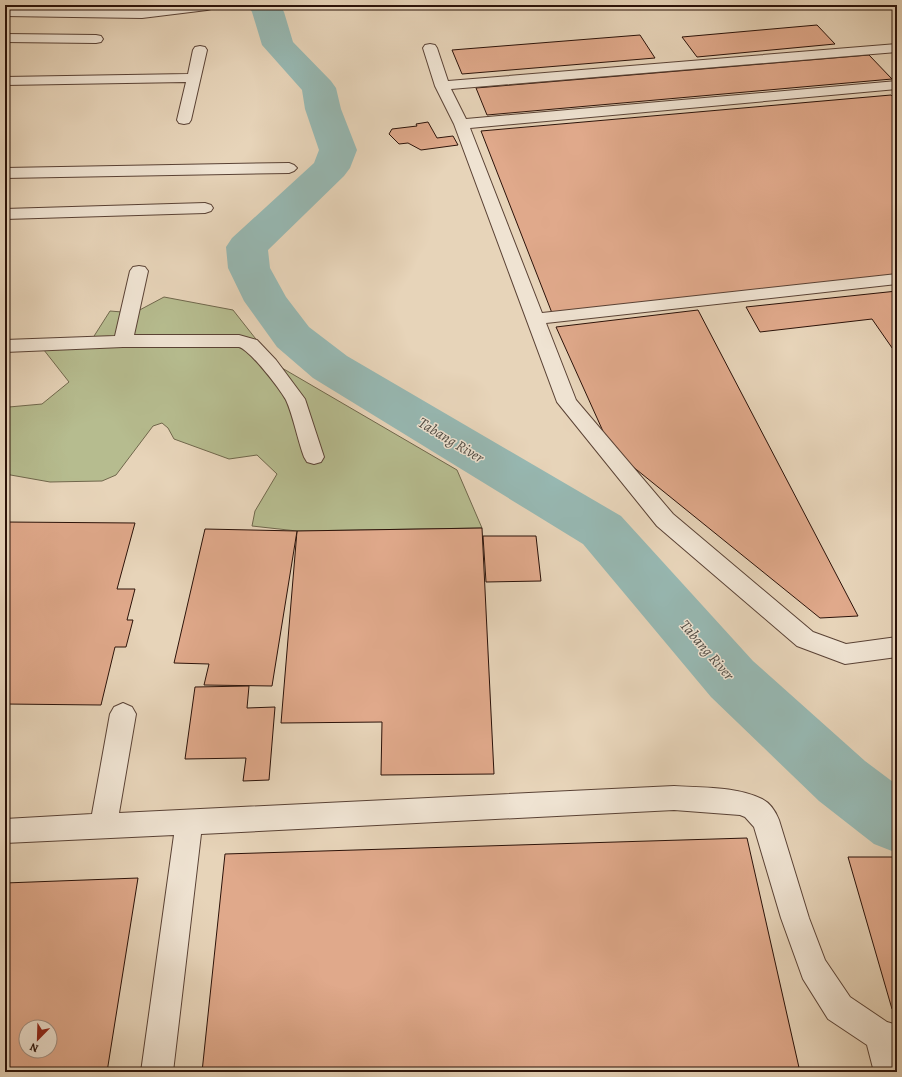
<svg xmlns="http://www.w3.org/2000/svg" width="902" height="1077" font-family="Alegreya,serif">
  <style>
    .green { fill: #b6bc8f; stroke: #70674c }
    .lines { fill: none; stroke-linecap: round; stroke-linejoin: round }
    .river { fill: #97b8b2; fill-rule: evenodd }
    .building { fill: #e0a98b; stroke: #2b1209; fill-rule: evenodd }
    .minor-casing { stroke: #5a4235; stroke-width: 2 }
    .minor { fill: #efe3d2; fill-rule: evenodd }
    .labels { text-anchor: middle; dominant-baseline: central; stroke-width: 3; stroke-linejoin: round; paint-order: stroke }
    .water-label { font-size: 15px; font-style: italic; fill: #514c44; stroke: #efe3d2 }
  </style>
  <rect width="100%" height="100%" fill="#e7d4b9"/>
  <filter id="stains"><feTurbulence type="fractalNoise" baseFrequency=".005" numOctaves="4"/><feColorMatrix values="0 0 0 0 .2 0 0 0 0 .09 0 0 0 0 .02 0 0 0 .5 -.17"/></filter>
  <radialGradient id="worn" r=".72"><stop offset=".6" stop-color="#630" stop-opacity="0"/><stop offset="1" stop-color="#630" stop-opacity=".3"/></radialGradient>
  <!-- green -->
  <path class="green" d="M164,297L233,310L259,343L282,368L457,470L482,528L297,531L252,526L255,511L277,474L257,455L229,459L174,439L168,428L162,423L153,426L116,475L102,481L50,482L5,474V410L9,407L42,404L69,382L40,345L89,344L110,311L134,313Z"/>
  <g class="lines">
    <!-- river -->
    <path class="river" d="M248,5H280L284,12L293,42L331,81L336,88L341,109L357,150L350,168L344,176L268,250L270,268L286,297L309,327L347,356L621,516L753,661L865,761L897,785V853L874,844L819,801L711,697L583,544L313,378L277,347L244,301L228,268L226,247L232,238L314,163L319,150L305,109L302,90L262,45L252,12Z"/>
  </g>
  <!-- building -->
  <g class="building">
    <path d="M817,25L835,44L697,57L682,37Z"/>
    <path d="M640,35L655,58L462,74L452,50Z"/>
    <path d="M869,55L892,79L487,115L476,88Z"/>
    <path d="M891,95L897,101V276L552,313L481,131Z"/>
    <path d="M428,122L437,138L453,136L458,145L421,150L408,143L399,144L389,134L392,129L417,126L416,124Z"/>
    <path d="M897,291V355L872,319L760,332L746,307Z"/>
    <path d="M698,310L858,616L820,618L611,449L556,327Z"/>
    <path d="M5,522L135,523L117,589H135L127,620H133L126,647H115L101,705L5,704Z"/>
    <path d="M482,528L494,774L381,775L382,722L281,723L297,531Z"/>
    <path d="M205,529L297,531L272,686L204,685L209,664L174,663Z"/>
    <path d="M483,536H536L541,581L486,582Z"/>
    <path d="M249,686L247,708L275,707L269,780L243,781L246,758L185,759L195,687Z"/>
    <path d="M747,838L800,1072H202L225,854Z"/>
    <path d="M848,857H897V1009H892Z"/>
    <path d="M138,878L107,1072H5V883ZM26,1027H50V1051H26Z"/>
  </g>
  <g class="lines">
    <!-- minor casing -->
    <g class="minor-casing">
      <g id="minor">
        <path d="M184,5L213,6L211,9L207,10L142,18L5,16V8L142,10Z"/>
        <path d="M5,34L96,35L101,36L103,39L101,42L96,43L5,42Z"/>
        <path d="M430,44L435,45L437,48L448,81L897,44V52L451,89L466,119L897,81V89L470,128L542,313L897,274V284L546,323L576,400L673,514L813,632L846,644L897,637V657L845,664L797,646L657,526L557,402L454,124L435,86L423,48L425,45Z"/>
        <path d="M200,46L205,47L207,50L191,120L189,123L184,124L179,123L177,120L186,82L5,85V77L188,74L193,50L195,47Z"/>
        <path d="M289,163L294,165L297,168L294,171L289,173L5,178V168Z"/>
        <path d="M205,203L211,205L213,208L211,211L205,213L5,219V209Z"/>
        <path d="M139,266L145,267L148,271L134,335H239L257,340L276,360L305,399L324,457L321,462L314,464L307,462L304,457C298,441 293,415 286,400C280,389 250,350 239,347H123L5,352V340L115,336L130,271L133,267Z"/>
        <path d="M123,703L132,707L136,714L119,813L674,786C702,788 736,786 762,799C770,803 776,812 779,820L809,918L825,960L850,997L887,1022L897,1025V1072H874L867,1045L828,1019L803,979L781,918L754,827L745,817L740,815L674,810L201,834L173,1072H141L174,835L5,843V819L92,814L110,714L114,707Z"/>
      </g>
    </g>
    <!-- minor -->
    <use href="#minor" class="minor"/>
  </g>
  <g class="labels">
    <!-- water labels -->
    <g class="water-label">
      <text transform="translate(451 440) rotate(31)">Tabang River</text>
      <text transform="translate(707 650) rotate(49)">Tabang River</text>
    </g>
  </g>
  <!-- margin -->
  <rect width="902" height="1077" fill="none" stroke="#e7d4b9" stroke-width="20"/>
  <rect x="6" y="6" width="890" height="1065" fill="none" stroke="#2b1209" stroke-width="2"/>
  <rect x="10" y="10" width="882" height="1057" fill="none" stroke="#2b1209"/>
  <!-- north arrow -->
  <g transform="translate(38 1039) rotate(203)"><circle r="19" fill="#efe3d2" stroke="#a18f82"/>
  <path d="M0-3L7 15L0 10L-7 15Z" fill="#8f2418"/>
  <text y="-6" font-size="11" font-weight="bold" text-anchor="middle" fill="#2b1209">N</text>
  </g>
  <rect width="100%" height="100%" filter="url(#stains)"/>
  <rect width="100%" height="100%" fill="url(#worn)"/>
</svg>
